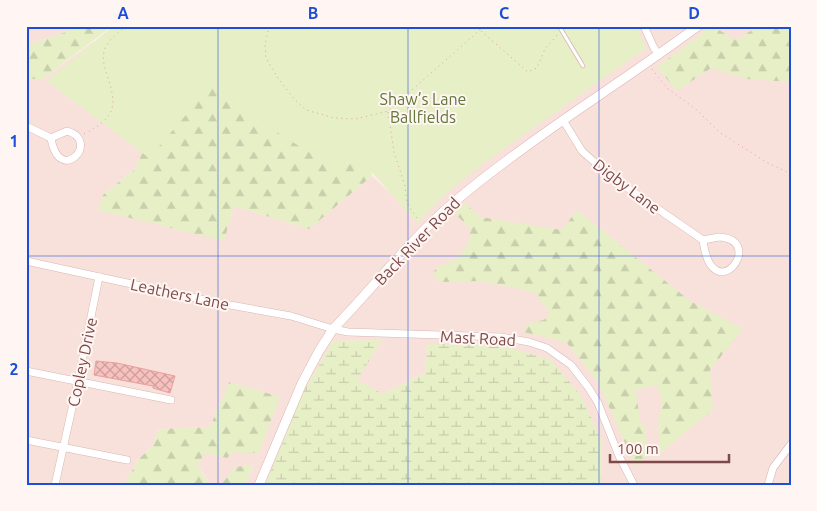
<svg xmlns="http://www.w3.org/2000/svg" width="817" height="511" font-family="Ubuntu,sans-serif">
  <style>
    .residential { fill: #f9e1db }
    .forest { fill: url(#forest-firs) }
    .wetland { fill: url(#wetland-marsh) }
    .green { fill: #e6efc6 }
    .building { fill: url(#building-cross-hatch); stroke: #eb9f9e }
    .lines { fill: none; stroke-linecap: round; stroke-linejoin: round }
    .lane-casing { stroke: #d7b6b3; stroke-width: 4.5 }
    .street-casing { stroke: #d7b6b3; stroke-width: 8 }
    .secondary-casing { stroke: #ddb6b2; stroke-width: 10 }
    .path { stroke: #dda2a1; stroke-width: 1; stroke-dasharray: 1 4; stroke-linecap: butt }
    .lane { stroke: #fff; stroke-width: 3 }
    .street { stroke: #fff; stroke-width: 7 }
    .secondary { stroke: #fff; stroke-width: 9 }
    .grid { fill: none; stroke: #1d4ed8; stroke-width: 1; stroke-opacity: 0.55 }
    .labels { text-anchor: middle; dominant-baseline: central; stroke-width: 4; stroke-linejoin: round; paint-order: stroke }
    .park-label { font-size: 16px; fill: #63773b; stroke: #fff6f3 }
    .street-label { font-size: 16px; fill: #7d4a4a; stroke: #fff6f3 }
    .neatline { fill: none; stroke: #1d4ed8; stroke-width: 2 }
    .grid-label { font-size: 16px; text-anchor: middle; font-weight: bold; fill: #1d4ed8 }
  </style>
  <defs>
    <pattern id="forest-firs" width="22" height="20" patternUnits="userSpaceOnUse" patternTransform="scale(1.25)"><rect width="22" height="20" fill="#e6efc6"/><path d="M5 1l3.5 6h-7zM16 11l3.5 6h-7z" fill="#c9ceac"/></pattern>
    <pattern id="wetland-marsh" width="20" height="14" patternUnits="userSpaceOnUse" patternTransform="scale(1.25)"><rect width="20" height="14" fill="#e6efc6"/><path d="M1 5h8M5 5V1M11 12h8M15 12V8" fill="none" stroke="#c9ceac"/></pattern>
    <pattern id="building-cross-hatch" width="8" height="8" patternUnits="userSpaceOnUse" patternTransform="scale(1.25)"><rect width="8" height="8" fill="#f7c1bf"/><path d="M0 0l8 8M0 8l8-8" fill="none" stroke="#cd9f9d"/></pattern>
  </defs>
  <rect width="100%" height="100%" fill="#feefeb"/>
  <!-- residential -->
  <g class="residential">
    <path d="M26,26H74L66,32L29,45L26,44Z"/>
    <path d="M595,26H791V485H602L601,439L428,344L425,373L383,394L357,380L381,340L333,341L265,485H245L253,466L235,467L221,485H202L208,480L197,465L205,452L226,458L280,397L229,383L210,427L158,429L154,444L138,460L124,485H26V79H43L93,42L153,127L135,169L103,195L224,241L234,206L309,229L372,176L400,202Z"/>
  </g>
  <!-- forest -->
  <g class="forest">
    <path d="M74,26H112L43,79H26V44L29,45L66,32Z"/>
    <path d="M712,26L736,40L759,26H791V82L747,79L711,68L677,91L657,67Z"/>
    <path d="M222,68L366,152L372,176L309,229L234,206L224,241L98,210L103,195L135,169L153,127Z"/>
    <path d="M465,203L480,217L562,230L577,210L690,301L743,329L710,370L713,410L660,453L658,423L662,401L657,385L636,390L640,424L646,425V457L635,466L598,382L566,342L523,332L529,323L544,320L550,313L534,292L480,281L438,282L433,272C439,265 445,264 454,260C464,256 470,239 471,229L453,212Z"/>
    <path d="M229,382L280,397L259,453L233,452L227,458L205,453L197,465L208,481L202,485H124L138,460L154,444L158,429L210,427Z"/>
    <path d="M253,465L245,485H221L235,467Z"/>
  </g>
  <!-- wetland -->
  <path class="wetland" d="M382,340L357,380L383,394L425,373L428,344L499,345L551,360L581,396L601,439L602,485H265L305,389L333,341Z"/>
  <!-- green -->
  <path class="green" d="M113,26H637L646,48L485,162L444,195L417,223L367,167L316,157L277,132L260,118L211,86L149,158L47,81Z"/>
  <!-- building -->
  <path class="building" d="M96,361L117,363L175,376L170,393L153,388V386L94,375Z"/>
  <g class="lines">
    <!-- lane casing -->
    <g class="lane-casing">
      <path id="lane" d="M559,26L583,66"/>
    </g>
    <!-- street casing -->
    <g class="street-casing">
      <g id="street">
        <path d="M644,26L654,48L659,55"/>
        <path d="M563,120L582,151L610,176L703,240"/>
        <path d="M26,126L51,138"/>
        <path d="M67,131C102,141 59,187 51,138Z"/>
        <path d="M719,237C768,240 712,312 703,240Z"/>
        <path d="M26,261L219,303L291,316L333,329L348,332L501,337L529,342L547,348L571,365L588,387L598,403L619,456L634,485"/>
        <path d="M26,371L171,400"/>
        <path d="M26,440L127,460"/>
        <path d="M55,485L78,381L99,277"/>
        <path d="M768,485L773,468L791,444"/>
      </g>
    </g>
    <!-- secondary casing -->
    <g class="secondary-casing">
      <path id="secondary" d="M259,485L302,383L319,351L333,329C373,288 409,241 453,203C530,138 617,86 698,26"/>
    </g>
    <!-- path -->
    <g class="path">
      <path d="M269,26L265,45L266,58L278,78L294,99L306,110L334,118L356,119L388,111L480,30L479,26"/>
      <path d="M481,31L528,72L537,68L545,49L558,34"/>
      <path d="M652,69L667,88L697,110L719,132L766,162L791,174"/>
      <path d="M388,112L394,152L405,186L407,203L419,221"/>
      <path d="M84,134C115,118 118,107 107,75C105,68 102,60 104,52C106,41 118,33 126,26"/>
    </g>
    <!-- lane -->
    <use href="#lane" class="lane"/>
    <!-- street -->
    <use href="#street" class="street"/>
    <!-- secondary -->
    <use href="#secondary" class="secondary"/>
  </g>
  <!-- grid -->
  <path class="grid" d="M218,26V485M408,26V485M599,26V485M26,256H791"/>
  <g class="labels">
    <!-- park labels -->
    <g class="park-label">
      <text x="423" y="99">Shaw’s Lane<tspan x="423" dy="18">Ballfields</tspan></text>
    </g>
    <!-- street labels -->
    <g class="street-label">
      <text transform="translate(627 186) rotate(37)">Digby Lane</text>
      <text transform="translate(417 241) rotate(-46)">Back River Road</text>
      <text transform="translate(180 294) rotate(12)">Leathers Lane</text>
      <text transform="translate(478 338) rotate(3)">Mast Road</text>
      <text transform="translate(82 362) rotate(-78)">Copley Drive</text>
    </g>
  </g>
  <!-- border -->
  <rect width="817" height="511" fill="none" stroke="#fff6f3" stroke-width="55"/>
  <!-- scale -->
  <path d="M610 454v8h119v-8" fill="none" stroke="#7d4a4a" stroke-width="2.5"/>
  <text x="617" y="454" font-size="15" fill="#7d4a4a" stroke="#fff6f3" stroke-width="4" paint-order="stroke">100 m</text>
  <rect x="28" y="28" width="762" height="456" class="neatline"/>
  <g class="grid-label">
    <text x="123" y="19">A</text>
    <text x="313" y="19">B</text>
    <text x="504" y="19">C</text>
    <text x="694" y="19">D</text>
    <text x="14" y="147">1</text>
    <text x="14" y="375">2</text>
  </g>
</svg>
